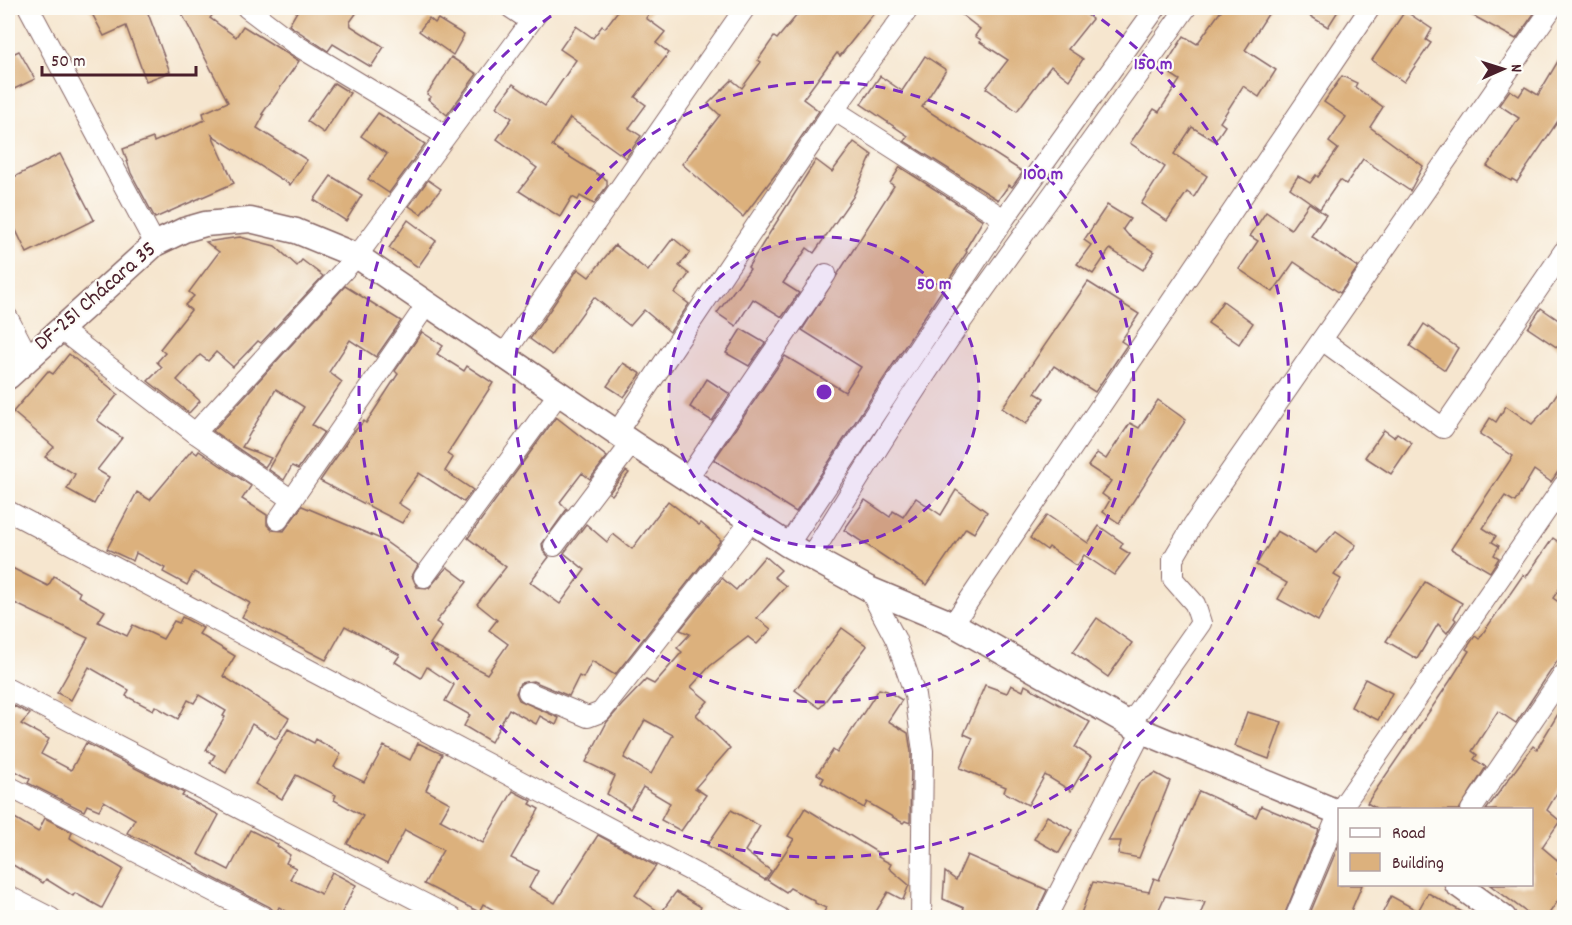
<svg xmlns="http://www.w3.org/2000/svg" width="1572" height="925" font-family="Dekko,sans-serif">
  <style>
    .building { fill: #dcb17d; fill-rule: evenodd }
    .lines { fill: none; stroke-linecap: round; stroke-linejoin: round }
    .minor-casing { stroke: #866564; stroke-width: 22 }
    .tertiary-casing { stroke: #866564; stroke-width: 27 }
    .minor { stroke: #fff; stroke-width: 20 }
    .tertiary { stroke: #fff; stroke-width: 24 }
    .ring { fill: none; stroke: #7b2cbf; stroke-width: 3; stroke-dasharray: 10 8 }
    .labels { text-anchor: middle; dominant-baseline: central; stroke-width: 4.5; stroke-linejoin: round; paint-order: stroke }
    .street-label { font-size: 22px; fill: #4a1f2b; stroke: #fdfcf7 }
    .centre { fill: #7b2cbf; stroke: #fdfcf7; stroke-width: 3 }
    .ring-label { font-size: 18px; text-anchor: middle; font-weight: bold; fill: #7b2cbf; stroke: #fdfcf7; stroke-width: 4.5; stroke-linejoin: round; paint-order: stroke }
  </style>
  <rect width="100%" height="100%" fill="#fdfcf7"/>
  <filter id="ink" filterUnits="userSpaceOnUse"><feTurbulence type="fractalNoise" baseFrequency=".0167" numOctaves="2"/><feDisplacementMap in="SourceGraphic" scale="12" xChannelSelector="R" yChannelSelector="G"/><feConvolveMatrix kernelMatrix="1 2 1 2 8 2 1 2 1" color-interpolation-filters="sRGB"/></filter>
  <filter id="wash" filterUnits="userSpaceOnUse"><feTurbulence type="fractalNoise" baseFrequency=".008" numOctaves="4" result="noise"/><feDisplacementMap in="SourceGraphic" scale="24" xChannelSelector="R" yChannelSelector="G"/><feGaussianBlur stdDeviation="1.35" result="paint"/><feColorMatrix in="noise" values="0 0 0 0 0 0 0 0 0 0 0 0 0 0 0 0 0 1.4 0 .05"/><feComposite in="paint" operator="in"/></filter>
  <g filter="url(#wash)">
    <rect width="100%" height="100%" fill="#f6e6cf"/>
    <g id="blocks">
      <!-- building -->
      <g class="building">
        <path d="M89,8H146L170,72L146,81L126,26L104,36Z"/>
        <path d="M179,8H218L210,18L236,37L243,26L299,61L262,114L264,115L257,128L307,160L290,185L212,135L234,183L155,218L131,173L123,149L153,138L154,142L205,120L203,113L228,102Z"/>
        <path d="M299,8H360L350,22L351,26L384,47L371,67L333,44L328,51L289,25Z"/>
        <path d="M620,8H653L646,18L665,32L656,43L669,53L635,97L646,105L629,128L641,136L626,158L570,118L552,146L607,180V186L594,204L580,196L578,200L572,197L560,217L519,191L537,168L497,139L512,118L496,107L513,84L545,106L576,60L560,49L576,26L593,38L602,26L605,28Z"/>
        <path d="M803,8H878L840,56L837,53L803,99L819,111L778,171L743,217L682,164L720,115L708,104L732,80L742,88L761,62L758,60L774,37L777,39Z"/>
        <path d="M953,8H1093L1087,15L1092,19L1068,49L1083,59L1069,80L1051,66L1017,111L986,88L1008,60L980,42L981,40L975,36L980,29Z"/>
        <path d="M1223,8H1272L1245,50L1276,70L1259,97L1243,86L1220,122L1225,126L1215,141L1192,127L1174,154L1207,176L1194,197L1187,192L1167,221L1141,204L1165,167L1130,143L1154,109L1159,112L1180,80L1163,69L1184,36L1197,44Z"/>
        <path d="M1297,8H1340L1328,27Z"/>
        <path d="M1459,8H1538L1516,39Z"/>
        <path d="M1405,11L1432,29L1426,40L1431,43L1404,82L1372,60Z"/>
        <path d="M429,18L435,23L438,19L464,35L453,55L419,31Z"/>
        <path d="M19,51L35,79L8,92V56Z"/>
        <path d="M1564,51V112L1517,182L1512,179L1511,181L1487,166L1519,118L1499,105L1510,90L1519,96L1525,87L1538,95Z"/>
        <path d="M925,56L946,70L922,107L1023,172L1012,187L1009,185L998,200L904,141L908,136L861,104L880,76L902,91Z"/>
        <path d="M451,57L477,74L447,115L428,99L431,97L427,94Z"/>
        <path d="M1342,76L1357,83L1355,87L1383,107L1370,127L1423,166L1410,191L1363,159L1346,184L1340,180L1320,209L1290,188L1298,176L1310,183L1316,175L1318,177L1338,149L1329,142L1346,117L1324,102Z"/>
        <path d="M334,83L350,93L324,133L307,121Z"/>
        <path d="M378,113L425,144L389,193L368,179L387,154L361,136Z"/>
        <path d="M854,142L872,155L853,197L814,253L807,248L783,283L799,293L782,317L753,299L736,326L717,313L750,269L748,267L816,160L832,172Z"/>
        <path d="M60,154L94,220L27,253L8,214V180Z"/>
        <path d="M900,167L983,220L965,250L967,252L796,512L714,460L785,356L845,392L861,367L802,330L894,186L890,183Z"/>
        <path d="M331,176L362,195L346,221L314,200Z"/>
        <path d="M428,180L441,189L421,214L409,206Z"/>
        <path d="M1309,203L1326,215L1311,236L1358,267L1340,293L1294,262L1273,292L1239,269L1258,241L1250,236L1266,212L1291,229Z"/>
        <path d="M1107,205L1130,219L1123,229L1128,235L1154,252L1143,270L1110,249L1093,274L1077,264L1091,245L1084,240Z"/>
        <path d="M408,220L436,241L418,267L389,248Z"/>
        <path d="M240,237L275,246L297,266L302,260L323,276L261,343L258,341L233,367L216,352L208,361L200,355L177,380L200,401L189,413L148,381L162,367L157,362L165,353L160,349L191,310L185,305L194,296L189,292L219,252L206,242Z"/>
        <path d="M673,238L690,252L679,266L689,274L675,293L689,304L670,332L644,310L630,326L594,297L552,355L530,339L578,269L589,277L615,245L648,271Z"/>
        <path d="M1088,282L1139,314L1121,341L1127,345L1095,392L1054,366L1035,393L1044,398L1026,424L1002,408Z"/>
        <path d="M345,286L401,321L376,357L350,340L329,372L342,382L312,425L324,432L298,469L292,466L284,480L268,469L304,407L276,389L242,447L271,458L265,467L213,431Z"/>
        <path d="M1223,301L1253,323L1239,344L1208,323Z"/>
        <path d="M1541,308L1564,324V352L1528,328Z"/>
        <path d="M1424,324L1458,348L1445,370L1410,346Z"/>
        <path d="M741,329L765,343L749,366L726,353Z"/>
        <path d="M422,332L443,346L437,354L464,371L467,366L493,383L447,454L453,458L445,471L473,490L464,502L419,473L398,503L410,511L402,523L320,481L353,433L364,421L366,423L398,374L395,371Z"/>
        <path d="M69,354L118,394L97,420L122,438L97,470L109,477L94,504L67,489L75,474L45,457L54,447L13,412L48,371L53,374Z"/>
        <path d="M623,363L641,374L624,397L607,386Z"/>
        <path d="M707,379L730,394L712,421L690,407Z"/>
        <path d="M1564,382V463L1551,482L1534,470L1515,502L1505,496L1483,528L1496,536L1492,542L1499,546L1494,555L1499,558L1490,572L1451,549L1513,456L1480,434L1490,418L1496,422L1506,406L1532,424L1549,406Z"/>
        <path d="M1158,400L1186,420L1119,523L1103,512L1110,500L1102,494L1111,481L1088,466L1097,453L1106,459L1130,423L1139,428Z"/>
        <path d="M556,417L607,457L590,479L582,473L560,502L567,509L542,544L543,551L549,557L530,582L560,604L585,570L564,553L586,524L607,542L613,534L632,549L668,501L699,525L701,523L721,540L615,675L592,661L583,678L579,676L569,696L533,681L520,683L516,693L519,700L559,718L556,725L540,716L536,724L509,709L491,742L464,726L470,715L445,701L454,685L427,667L421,678L395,662L400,655L345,626L326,660L242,617L250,603L194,572L187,585L163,572L165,568L136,553L133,561L107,549L137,492L150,500L192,450L197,454L199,451L251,486L242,499L267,515V525L272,530L284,531L302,506L383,540L418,565L412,576L417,587L429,588L447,567L467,582L436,622L442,626L430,644L487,674L508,644L489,630L497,620L477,604L506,567L468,538Z"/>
        <path d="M1384,430L1394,437L1397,433L1412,443L1391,474L1365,457Z"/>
        <path d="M626,471L629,473L612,495L609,493Z"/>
        <path d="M956,490L987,512L974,533L966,528L927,585L844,530L865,500L890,517L893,511L903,517L916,498L941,515Z"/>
        <path d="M1047,515L1088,543L1099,526L1123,543L1120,548L1130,554L1114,575L1084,555L1077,566L1049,547L1047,550L1030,538Z"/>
        <path d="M1277,531L1316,553L1336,531L1356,545L1334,575L1341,579L1318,621L1278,599L1287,583L1256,565Z"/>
        <path d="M1553,538L1564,546V582L1553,598L1564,606V651L1516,723L1498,711L1472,751L1477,755L1474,759L1486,767L1459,810H1379L1367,803L1450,681L1469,651L1466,649L1475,636L1479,639L1523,575L1526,577Z"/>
        <path d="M765,556L781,570L774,577L786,586L757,618L771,629L757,644L748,637L710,666L691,687L708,701L696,715L730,748L695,788L706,795L681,831L661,820L670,803L643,787L630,809L607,794L615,776L586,762L607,722L622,705L646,680L654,684L682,652L677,648L690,634L680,630L722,578L736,590ZM645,720L673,735L651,774L624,758Z"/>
        <path d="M8,566L48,586L54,576L80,592L78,596L105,611L98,622L127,636L133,625L163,639L174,621L179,623L182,617L203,628L199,634L235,656L223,676L289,718L276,739L252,724L226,773L210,763L215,755L206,750L225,717L223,716L226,711L199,695L194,703L188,700L178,719L155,706L153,710L126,696L129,690L89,667L71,700L57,693L88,638L8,600Z"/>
        <path d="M1425,582L1462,603L1454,618L1456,620L1447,633L1438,624L1417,659L1386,641Z"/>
        <path d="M1097,618L1132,643L1108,677L1073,652Z"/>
        <path d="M842,628L867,646L820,708L795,690Z"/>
        <path d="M1365,679L1392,693L1378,720L1351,707Z"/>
        <path d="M985,685L1007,693L1011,685L1023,691L1025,685L1090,722L1075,747L1091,757L1071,791L1045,775L1028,805L1004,792L1006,787L960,768L973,738L964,734Z"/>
        <path d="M879,689L887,691L902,700L888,721L908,733L911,752L910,823L905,821L903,823L867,802L864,808L821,783L824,778L817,774L833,750L837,753Z"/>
        <path d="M1564,704V781L1547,810L1560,821L1542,847L1563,865L1557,874L1564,879V892L1546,918H1534L1490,885H1532V810H1486L1533,746L1537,749Z"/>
        <path d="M14,706L30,714L21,724L49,739L41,754L71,770L86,743L184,793L182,796L219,815L198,854L229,870L250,830L278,844L277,846L290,855L286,863L296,868L290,879L321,894L332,872L356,885L339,918H298L279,907L276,913L270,907L202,872L193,864L127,833L135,819L104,801L99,810L87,805L84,811L28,783L30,779L8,767V716Z"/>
        <path d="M1247,712L1282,722L1269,759L1235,746Z"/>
        <path d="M288,729L314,743L316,739L341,754L334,767L364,782L384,746L410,760L418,743L442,754L426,790L450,803L440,820L483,843L513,791L532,801L530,804L539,809L511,858L538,871L529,888L555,903L598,835L656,866L635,895L661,913L676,892L701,907L694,918H508L483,904L479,912L424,884L443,850L405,830L387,864L347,844L363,816L334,800L336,795L296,775L282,799L255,784Z"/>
        <path d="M1155,773L1170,781L1139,858L1118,854L1121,841H1108L1139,783Z"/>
        <path d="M1199,791L1256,817L1261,806L1319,830L1283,918H1199L1205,902L1165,896L1155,918L1142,912L1140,918L1080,916L1093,882L1149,892L1154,878L1159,880Z"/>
        <path d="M805,808L880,854L878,857L891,864L889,868L909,885L903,900L888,892L872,918H821L826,908L815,903V901L790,888L786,892L767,880L794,839L788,836Z"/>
        <path d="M731,810L760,826L745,851L771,871L765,880L707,845Z"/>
        <path d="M8,814L38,832L45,818L72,832L70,838L80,844L123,869L102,908L75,893L73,896L46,879L43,883L8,862Z"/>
        <path d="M1047,816L1072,830L1059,853L1034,839Z"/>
        <path d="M1340,842V885H1362L1348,918H1308Z"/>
        <path d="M967,855L1047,890L1034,918H960L964,908L943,899L945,872L956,880Z"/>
        <path d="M1428,893L1473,918H1380L1391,896L1418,911Z"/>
      </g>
    </g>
  </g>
  <g filter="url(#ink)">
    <use href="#blocks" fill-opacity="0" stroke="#866564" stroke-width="1.5"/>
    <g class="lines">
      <!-- minor casing -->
      <g class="minor-casing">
        <g id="minor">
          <path d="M29,8L155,244"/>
          <path d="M247,8L296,45L445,135"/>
          <path d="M511,8L529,20"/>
          <path d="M834,110L1004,219"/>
          <path d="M8,318L28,356"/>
          <path d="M60,329L195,433L292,500"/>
          <path d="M1322,340L1443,428L1564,251"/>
          <path d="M503,356L745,8"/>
          <path d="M617,432L834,110L909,8"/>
          <path d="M195,433L357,256L541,8"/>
          <path d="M687,479L826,274"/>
          <path d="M8,511L780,918"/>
          <path d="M278,520L427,304"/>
          <path d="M788,545L1004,219L1156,8"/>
          <path d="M554,546L632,443"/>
          <path d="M811,556C861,475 911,393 966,315C1039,212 1114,111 1186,8"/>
          <path d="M424,577L559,393"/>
          <path d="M869,589L896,640L915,695L923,751L921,918"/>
          <path d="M953,624L1370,8"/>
          <path d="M8,689L452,918"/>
          <path d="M528,692L588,717L601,712L751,521"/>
          <path d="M1130,724L1201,623L1195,604L1173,579V559L1193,525L1552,8"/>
          <path d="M8,786L265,918"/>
          <path d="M1340,810L1564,485"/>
          <path d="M1471,810L1564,674"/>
          <path d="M8,896L51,918"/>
          <path d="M1046,918L1142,731"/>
          <path d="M1295,918L1340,810"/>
        </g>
      </g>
      <!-- tertiary casing -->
      <g class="tertiary-casing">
        <g id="tertiary">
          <path d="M8,377L155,244L184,230L205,224L250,220L296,231L357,256L632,443L788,545L869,589L953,624L1142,731L1340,813"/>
          <path d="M1457,884L1504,918"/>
        </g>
      </g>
      <!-- minor -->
      <use href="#minor" class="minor"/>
      <!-- tertiary -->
      <use href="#tertiary" class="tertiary"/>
    </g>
  </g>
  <!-- distance rings -->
  <circle cx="824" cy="392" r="155" fill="#7b2cbf" fill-opacity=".12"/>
  <g class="ring">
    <circle cx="824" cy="392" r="155"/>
    <circle cx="824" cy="392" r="310"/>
    <path d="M1087 9A465 465 0 1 1 561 9"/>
  </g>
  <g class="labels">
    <!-- street labels -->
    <g class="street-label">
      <text transform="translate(96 297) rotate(-41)">DF-251 Chácara 35</text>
    </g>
  </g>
  <circle cx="824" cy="392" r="9" class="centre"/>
  <g class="ring-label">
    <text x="1153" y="69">150 m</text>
    <text x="1043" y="179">100 m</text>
    <text x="934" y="289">50 m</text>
  </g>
  <!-- margin -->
  <rect width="1572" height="925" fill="none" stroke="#fdfcf7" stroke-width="30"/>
  <!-- legend -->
  <rect x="1338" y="808" width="195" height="78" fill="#fdfcf7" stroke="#b5a4a5" stroke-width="1.5"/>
  <rect x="1350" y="828" width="30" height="9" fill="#ffffff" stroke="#b5a4a5" stroke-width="1.5"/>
  <text x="1392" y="838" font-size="18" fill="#4a1f2b">Road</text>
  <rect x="1350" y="853" width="30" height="18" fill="#dcb17d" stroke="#b5a4a5" stroke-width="1.5"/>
  <text x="1392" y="868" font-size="18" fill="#4a1f2b">Building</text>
  <!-- north arrow -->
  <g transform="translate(1503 69) rotate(87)" stroke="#fdfcf7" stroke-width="4.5" paint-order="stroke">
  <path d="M0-4.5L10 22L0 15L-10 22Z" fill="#4a1f2b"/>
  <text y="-9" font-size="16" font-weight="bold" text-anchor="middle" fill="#4a1f2b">N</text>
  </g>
  <!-- scale -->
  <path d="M42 66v9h154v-9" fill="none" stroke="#4a1f2b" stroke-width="3"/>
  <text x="51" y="66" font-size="18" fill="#4a1f2b" stroke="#fdfcf7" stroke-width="4.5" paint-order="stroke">50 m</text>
</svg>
